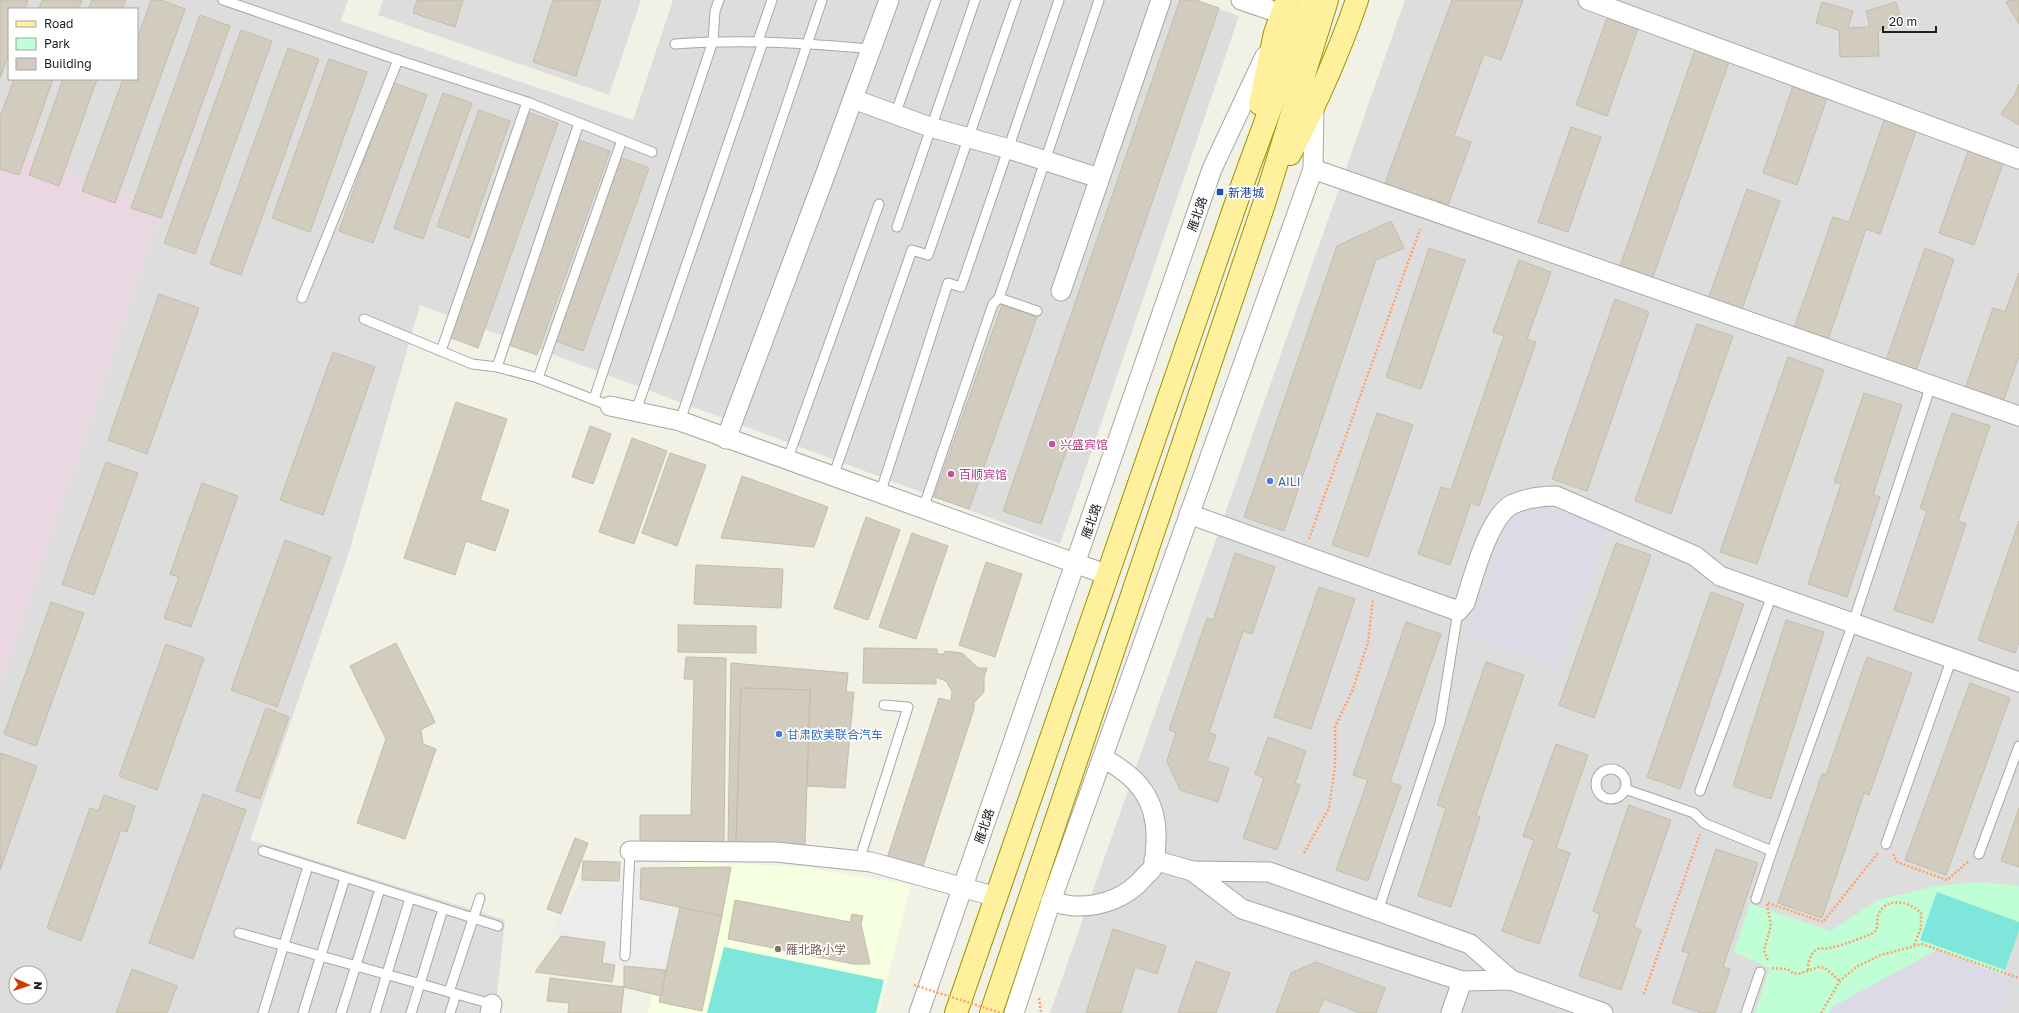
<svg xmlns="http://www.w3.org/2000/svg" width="2019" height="1013" font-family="'Golos Text','Noto Sans SC',sans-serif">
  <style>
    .residential { fill: #dedddd; fill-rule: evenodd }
    .industrial { fill: #ebd7e2 }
    .education { fill: #f7ffe1 }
    .park { fill: #c0fed6 }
    .pitch { fill: #7ee6da }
    .parking { fill: #ececec }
    .plaza { fill: #dddae7 }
    .building { fill: #d1ccbe; stroke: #c4bca7 }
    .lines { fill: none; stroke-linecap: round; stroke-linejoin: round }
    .service-casing { stroke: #a7a7a7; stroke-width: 11 }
    .minor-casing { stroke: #a7a7a7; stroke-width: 21 }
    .primary-casing { stroke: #9c9300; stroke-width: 24 }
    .path { stroke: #ffa269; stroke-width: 2.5; stroke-dasharray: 2 2; stroke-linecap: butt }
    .service { stroke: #fff; stroke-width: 9 }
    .minor { stroke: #fff; stroke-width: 19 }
    .primary { stroke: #fff09d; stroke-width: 22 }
    .path-bridge { stroke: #ffa269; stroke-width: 2.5; stroke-dasharray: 2 2; stroke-linecap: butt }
    .transit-dot { fill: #1a4fb4; stroke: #fff; stroke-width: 1.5 }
    .hotel-dot { fill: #d1479c; stroke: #fff; stroke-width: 1.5 }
    .shop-dot { fill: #3f7fe0; stroke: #fff; stroke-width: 1.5 }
    .education-dot { fill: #8d6e63; stroke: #fff; stroke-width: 1.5 }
    .labels { text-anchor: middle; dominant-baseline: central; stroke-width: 3.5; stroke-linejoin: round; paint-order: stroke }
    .transit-label { font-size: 12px; fill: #164399; stroke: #fff; text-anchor: start }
    .street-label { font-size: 12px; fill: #202020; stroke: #fff }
    .hotel-label { font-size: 12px; fill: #b23c85; stroke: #fff; text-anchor: start }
    .shop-label { font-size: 12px; fill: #366cbe; stroke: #fff; text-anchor: start }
    .education-label { font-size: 12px; fill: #785e54; stroke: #fff; text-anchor: start }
  </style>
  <rect width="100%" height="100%" fill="#f1f1e6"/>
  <!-- residential -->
  <g class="residential">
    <path d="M0,0H348L341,21L633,120L673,0H1194L1239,16L1060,544L420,305L349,552L250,840L505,920L495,1013H0V684L162,208L0,146ZM9,9H137V79H9ZM16,973H40V997H16Z"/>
    <path d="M383,0H641L609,95L378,15Z"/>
    <path d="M1405,0H2019V1013H1050Z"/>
  </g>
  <!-- industrial -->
  <path class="industrial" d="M0,146L162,208L0,684Z"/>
  <!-- education -->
  <path class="education" d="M681,861L802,867L911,885L879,1013H648Z"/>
  <!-- park -->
  <path class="park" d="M1980,882L2019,886V931L2002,975L1938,949L1832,1007L1830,1013H1755L1770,968L1734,952L1750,904L1831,931L1878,900L1936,886Z"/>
  <!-- pitch -->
  <g class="pitch">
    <path d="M1937,892L2019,922V931L2005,970L1920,940Z"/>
    <path d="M724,947L884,980L876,1013H707Z"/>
  </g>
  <!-- parking -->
  <path class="parking" d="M641,868V899L680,907L666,970L602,963L604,942L550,935L582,880L619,881V869Z"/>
  <!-- plaza -->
  <g class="plaza">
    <path d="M1549,508L1564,511L1608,530L1558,669L1466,636L1501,541L1508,526L1519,516L1533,509Z"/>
    <path d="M1937,952L2013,978L2002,1013H1830L1832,1007Z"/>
  </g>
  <!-- building -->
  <g class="building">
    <path d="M0,0H28L25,9H9V53L0,78Z"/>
    <path d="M42,0H82L78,9H39Z"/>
    <path d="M92,0H126L122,9H88Z"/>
    <path d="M151,0H161L185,9L115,203L82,191L123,79H137V39Z"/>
    <path d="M417,0H463L455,27L413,13Z"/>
    <path d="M553,0H601L576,76L533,62Z"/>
    <path d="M1180,0H1196L1219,8L1041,524L1003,511Z"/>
    <path d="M1452,0H1523L1501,60L1484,54L1454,136L1471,142L1448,205L1431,198L1430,203L1384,186Z"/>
    <path d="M2012,0H2019V24L2006,2Z"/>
    <path d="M1822,2L1853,11L1848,28L1870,27L1866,11L1896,2L1902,23L1878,30L1879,56L1840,57L1839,30L1816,23Z"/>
    <path d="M200,15L230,26L161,218L131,208Z"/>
    <path d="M1607,18L1638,29L1607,116L1576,105Z"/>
    <path d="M241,30L272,41L195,254L164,243Z"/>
    <path d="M1696,47L1730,59L1652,280L1619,269Z"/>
    <path d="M288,48L319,59L241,275L210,264Z"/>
    <path d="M329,59L367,72L310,232L272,218Z"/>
    <path d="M14,79H53L19,175L0,169V117Z"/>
    <path d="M63,79H97L59,186L29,175Z"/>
    <path d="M1795,80L1829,92L1797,185L1763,173Z"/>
    <path d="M392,82L427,95L373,243L339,231Z"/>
    <path d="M2019,84V125L2001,114L2015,94Z"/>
    <path d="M443,93L472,103L423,239L394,228Z"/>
    <path d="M479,110L510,121L469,238L437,226Z"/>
    <path d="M1887,112L1919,123L1880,234L1866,229L1828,340L1794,328L1833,217L1849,222Z"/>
    <path d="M530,113L558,123L478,348L449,337Z"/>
    <path d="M1571,127L1601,137L1568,232L1538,222Z"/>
    <path d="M579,140L610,151L537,355L506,344Z"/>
    <path d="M1970,146L2005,158L1974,245L1939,233Z"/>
    <path d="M619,157L649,168L583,351L553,340Z"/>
    <path d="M1747,189L1780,201L1742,309L1709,297Z"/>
    <path d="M1391,221L1404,248L1376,260L1284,531L1244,517L1337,246Z"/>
    <path d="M1429,248L1465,260L1421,389L1386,377Z"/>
    <path d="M1925,248L1954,259L1916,371L1886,360Z"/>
    <path d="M1519,260L1551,272L1527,339L1536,342L1479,506L1471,503L1450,565L1418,554L1441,487L1451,490L1504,336L1493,332Z"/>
    <path d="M2019,273V356L2002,405L1964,392L1993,308L2005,312Z"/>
    <path d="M159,294L199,308L147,454L108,440Z"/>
    <path d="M1615,299L1649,312L1587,491L1552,479Z"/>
    <path d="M1002,305L1037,317L969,509L934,497Z"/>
    <path d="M1697,324L1733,336L1671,514L1635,501Z"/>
    <path d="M333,352L375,367L323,515L280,500Z"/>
    <path d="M1788,357L1824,370L1757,564L1720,552Z"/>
    <path d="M1864,393L1902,405L1873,495L1880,497L1847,597L1808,584L1841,484L1834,482Z"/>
    <path d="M456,402L507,419L480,500L509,510L495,551L466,541L455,575L404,558Z"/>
    <path d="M1377,413L1413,425L1368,557L1332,545Z"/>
    <path d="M1952,413L1990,426L1958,521L1966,524L1933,623L1894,610L1927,511L1920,508Z"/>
    <path d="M590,426L611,434L593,484L572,477Z"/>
    <path d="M632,438L667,451L634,544L599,532Z"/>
    <path d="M670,453L706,465L677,546L642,533Z"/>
    <path d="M106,462L138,473L94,595L62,584Z"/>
    <path d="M742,476L828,507L814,547L721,538Z"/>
    <path d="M202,483L238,496L191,627L164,618L179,577L170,574Z"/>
    <path d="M866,517L900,530L868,620L834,608Z"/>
    <path d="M2019,521V642L2015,653L1978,640Z"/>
    <path d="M912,533L948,546L916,639L879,627Z"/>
    <path d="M285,540L331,557L277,707L231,690Z"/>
    <path d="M1616,543L1651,555L1594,718L1559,705Z"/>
    <path d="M1235,553L1275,567L1252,634L1243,631L1209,733L1216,735L1207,761L1229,768L1218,802L1180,790L1167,761L1176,733L1169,730L1207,618L1213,620Z"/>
    <path d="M986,562L1022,574L995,657L959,645Z"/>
    <path d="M696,565L783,569L781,608L694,604Z"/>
    <path d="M1319,587L1355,599L1311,729L1274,717Z"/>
    <path d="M1711,592L1744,604L1680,789L1647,777Z"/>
    <path d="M51,602L84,613L36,746L4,734Z"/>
    <path d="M1786,620L1824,632L1771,799L1733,786Z"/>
    <path d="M1406,622L1441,634L1390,782L1401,786L1368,881L1336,870L1368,780L1353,775Z"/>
    <path d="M678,625L756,626V653L678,652Z"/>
    <path d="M396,643L435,722L421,730L423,744L436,749L405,839L357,823L386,739L350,666Z"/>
    <path d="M166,644L204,658L157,790L119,776Z"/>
    <path d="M864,648L937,649V654H945V651L962,653L978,668H987L984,677V692L974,703V709L922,869L887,858L939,698L951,701L952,691L946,681L936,677V684L863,683Z"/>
    <path d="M686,657L726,658L724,843L640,842V815H691L694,679H684Z"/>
    <path d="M1867,657L1912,673L1869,795L1864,793L1822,918L1778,903L1822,774L1826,775Z"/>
    <path d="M1486,662L1524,675L1476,815L1480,817L1451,907L1418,896L1446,808L1437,805Z"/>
    <path d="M731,663L848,673L846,692H854L845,788L807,786L810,690L741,688L736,844L728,843Z"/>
    <path d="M1970,683L2010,698L1946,875L1905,860Z"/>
    <path d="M741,688L810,690L805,846L736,844Z"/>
    <path d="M266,708L289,717L260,799L236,791Z"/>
    <path d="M1268,737L1306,751L1295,783L1300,785L1277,850L1243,838L1264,778L1255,774Z"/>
    <path d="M1556,744L1588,755L1556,848L1570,853L1539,944L1502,931L1534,840L1523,836Z"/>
    <path d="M1,753L37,766L0,870V756Z"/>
    <path d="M203,794L246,810L193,959L149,943Z"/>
    <path d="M104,795L135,806L127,832L121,830L81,941L47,928L90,808L98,811Z"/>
    <path d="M1629,805L1671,820L1634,927L1641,930L1621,990L1579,976L1600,914L1593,911Z"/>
    <path d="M2019,808V867L2001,861Z"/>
    <path d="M575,838L588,843L561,914L547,909Z"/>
    <path d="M1716,849L1758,863L1723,967L1730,969L1715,1013H1701L1672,1003L1689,953L1682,951Z"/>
    <path d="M583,861L620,862L619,881L582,880Z"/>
    <path d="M731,867L722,916L640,899L641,868Z"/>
    <path d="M735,900L850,922L852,914L863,916L861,924L870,964H853L728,939Z"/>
    <path d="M680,907L722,916L702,1011L659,1002Z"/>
    <path d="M1113,929L1166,946L1157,974L1135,967L1121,1013H1086Z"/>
    <path d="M561,936L605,942L602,963L615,965L612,982L535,972Z"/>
    <path d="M1196,961L1230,973L1216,1013H1178Z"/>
    <path d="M1316,962L1385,988L1376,1013H1360L1324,999L1318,1013H1276L1291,973Z"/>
    <path d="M624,966L666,970L661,996L624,987Z"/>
    <path d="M132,969L177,986L167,1013H116Z"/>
    <path d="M550,978L624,987L621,1013H568L569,1003L547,1001Z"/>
  </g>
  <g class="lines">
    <!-- service casing -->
    <g class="service-casing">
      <g id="service">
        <path d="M223,0L398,60"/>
        <path d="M758,41L772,0"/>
        <path d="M675,44C741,39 806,43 871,49"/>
        <path d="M895,115L936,0"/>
        <path d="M897,227L975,0"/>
        <path d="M302,298L398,60L527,102L652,152"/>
        <path d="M1037,311L999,298L1099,0"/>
        <path d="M364,319L472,364L497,367L538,378"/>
        <path d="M441,351L527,102"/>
        <path d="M497,367L579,123"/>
        <path d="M594,399L713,41L715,11L719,0"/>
        <path d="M610,406L538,378L622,140"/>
        <path d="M636,411L763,42"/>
        <path d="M680,421L822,0"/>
        <path d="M787,461L879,204"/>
        <path d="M833,477L912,250L928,255L1016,0"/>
        <path d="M880,494L948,283L961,287L1059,0"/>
        <path d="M923,509L993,304L999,298"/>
        <circle cx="1611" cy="784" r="15"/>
        <path d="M1625,789L1694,813L1704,823L1772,851L1853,623L1931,385"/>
        <path d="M1700,791L1772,595"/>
        <path d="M1886,844L1952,658"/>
        <path d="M263,851L498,926"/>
        <path d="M1979,854L2019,746"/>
        <path d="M859,861L908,707L884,705"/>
        <path d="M1756,899L1772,851"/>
        <path d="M1378,911L1440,723L1458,611"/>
        <path d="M239,933L492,1004"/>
        <path d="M625,956L630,851"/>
        <path d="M449,992L480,898"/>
        <path d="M263,1013L308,866"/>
        <path d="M303,1013L345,878"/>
        <path d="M341,1013L380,889"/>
        <path d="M375,1013L410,898"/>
        <path d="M411,1013L443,909"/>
        <path d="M450,1013L456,994"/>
        <path d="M1746,1013L1760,972"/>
      </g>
    </g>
    <!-- minor casing -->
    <g class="minor-casing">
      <g id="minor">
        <path d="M1241,0L1282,14"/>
        <path d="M1588,0L2019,159"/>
        <path d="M853,99L930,127L1009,149L1099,178"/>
        <path d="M1313,169L2019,416"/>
        <path d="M1061,291L1161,0"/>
        <path d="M610,406L680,421L1108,575"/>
        <path d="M726,439L824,178L889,0"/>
        <path d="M1189,514L1458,611L1465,603C1473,578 1489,515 1513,504C1527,498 1541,496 1556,496L1695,556L1720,576L2019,682"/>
        <path d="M630,851L776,852L871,862L997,897"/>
        <path d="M1154,860L1192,871L1242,909L1462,981L1511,980L1603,1013"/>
        <path d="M1192,871L1269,872L1470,944L1511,980"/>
        <path d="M1051,901C1059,903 1067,906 1075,906C1102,907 1128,897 1145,876C1148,873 1152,870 1153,867C1156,860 1155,849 1156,842C1158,800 1138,777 1103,758"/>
        <path d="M490,1013L492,1004"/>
        <path d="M919,1013L1212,169L1265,56"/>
        <path d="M1014,1013L1051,901L1313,169L1314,107"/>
        <path d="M1451,1013L1462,981"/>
      </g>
    </g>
    <!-- primary casing -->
    <g class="primary-casing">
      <g id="primary">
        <path d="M1260,104L1275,33L1287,0"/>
        <path d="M1290,154C1316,104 1339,53 1357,0"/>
        <path d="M956,1013L1243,183L1310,0"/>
        <path d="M991,1013L1265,201L1327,0"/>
      </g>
    </g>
    <!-- path -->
    <g class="path">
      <path d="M1309,539L1420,229"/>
      <path d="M1304,853L1329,808L1335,766V727L1353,689L1368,642L1373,599"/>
      <path d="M1893,854L1897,862L1947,880L1969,861"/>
      <path d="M1768,903L1823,922L1878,853"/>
      <path d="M1767,904L1771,926L1764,950L1768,961"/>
      <path d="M1772,968L1787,969L1793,973L1798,974L1819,967L1825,968L1840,981"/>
      <path d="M1808,970C1808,963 1810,952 1818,949C1822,948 1827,949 1830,948C1844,945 1858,939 1871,934C1881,930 1875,920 1879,913C1888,896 1910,902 1921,913V928L1914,945"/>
      <path d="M1644,994L1700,834"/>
      <path d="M1039,998L1041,1013"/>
      <path d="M1821,1013L1840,981L1856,967L1881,955L1922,944L2019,978"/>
    </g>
    <!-- service -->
    <use href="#service" class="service"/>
    <!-- minor -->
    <use href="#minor" class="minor"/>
    <!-- primary -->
    <use href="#primary" class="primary"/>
    <!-- path-bridge -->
    <path class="path-bridge" d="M914,985L1001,1013"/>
  </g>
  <!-- markers -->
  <rect class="transit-dot" x="1216" y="188" width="8" height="8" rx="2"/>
  <g class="hotel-dot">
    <circle cx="1052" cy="444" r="4"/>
    <circle cx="951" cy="474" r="4"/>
  </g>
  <g class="shop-dot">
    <circle cx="1270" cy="481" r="4"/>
    <circle cx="779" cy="734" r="4"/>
  </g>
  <circle class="education-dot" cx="778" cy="949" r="4"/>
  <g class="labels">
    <!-- transit labels -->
    <g class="transit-label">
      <text x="1228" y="192">新港城</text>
    </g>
    <!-- street labels -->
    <g class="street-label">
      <text transform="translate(1197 214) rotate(-71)">雁北路</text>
      <text transform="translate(1091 521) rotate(-71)">雁北路</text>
      <text transform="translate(984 826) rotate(-71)">雁北路</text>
    </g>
    <!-- hotel labels -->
    <g class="hotel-label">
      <text x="1060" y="444">兴盛宾馆</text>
      <text x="959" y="474">百顺宾馆</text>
    </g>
    <!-- shop labels -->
    <g class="shop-label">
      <text x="1278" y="481">AILI</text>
      <text x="787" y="734">甘肃欧美联合汽车</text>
    </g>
    <!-- education labels -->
    <g class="education-label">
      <text x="786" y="949">雁北路小学</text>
    </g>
  </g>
  <!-- legend -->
  <rect x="8" y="8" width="130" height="72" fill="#ffffff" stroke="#a6a6a6"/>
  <rect x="16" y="21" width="20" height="6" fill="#fff09d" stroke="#a6a6a6"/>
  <text x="44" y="28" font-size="12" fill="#202020">Road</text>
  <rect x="16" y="38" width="20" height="12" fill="#c0fed6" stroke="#a6a6a6"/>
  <text x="44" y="48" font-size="12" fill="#202020">Park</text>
  <rect x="16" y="58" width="20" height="12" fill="#d1ccbe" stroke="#a6a6a6"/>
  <text x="44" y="68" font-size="12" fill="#202020">Building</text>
  <!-- north arrow -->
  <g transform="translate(28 985) rotate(93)"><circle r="19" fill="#ffffff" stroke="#a6a6a6"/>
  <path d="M0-3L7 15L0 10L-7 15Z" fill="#d03a00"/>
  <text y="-6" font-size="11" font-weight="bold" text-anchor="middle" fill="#202020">N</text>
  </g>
  <!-- scale -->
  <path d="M1883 26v6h53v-6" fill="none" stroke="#202020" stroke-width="2"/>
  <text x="1889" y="26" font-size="12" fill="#202020" stroke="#ffffff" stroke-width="3" paint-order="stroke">20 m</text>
</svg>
